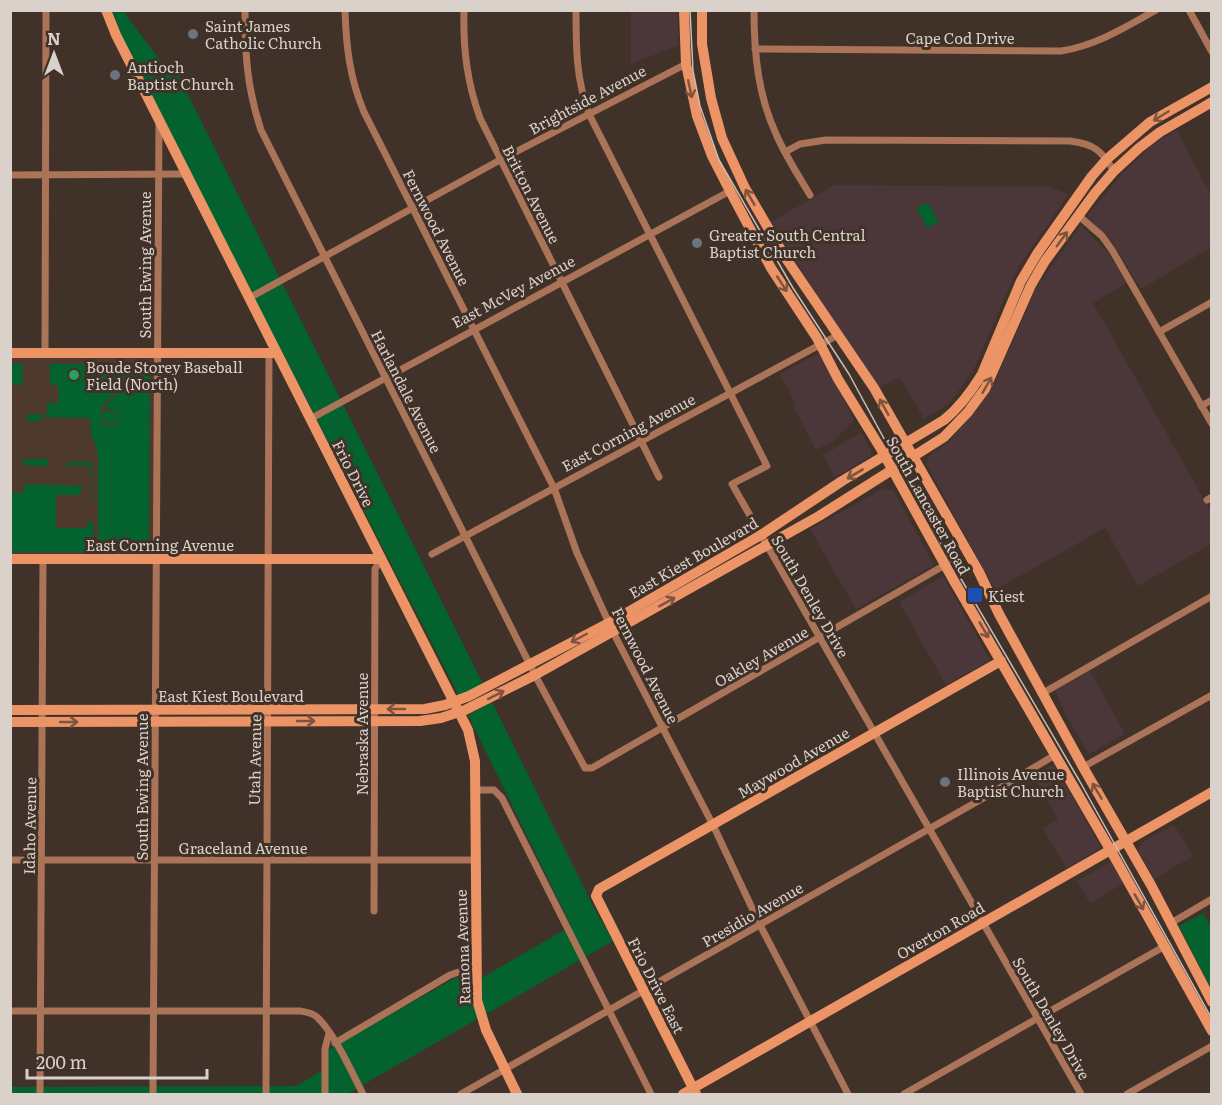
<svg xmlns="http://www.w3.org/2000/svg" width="1222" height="1105" font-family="Literata,serif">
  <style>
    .commercial { fill: #4b3739 }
    .built { fill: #4d392d }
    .green { fill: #04622e }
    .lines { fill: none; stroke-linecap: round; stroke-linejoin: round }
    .street { stroke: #ab7357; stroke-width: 7 }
    .secondary { stroke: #ed9467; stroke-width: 10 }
    .tram { stroke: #c7beb7; stroke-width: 1.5 }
    .oneway { stroke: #7d543f }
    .worship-dot { fill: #6b7280; stroke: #403229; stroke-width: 2 }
    .leisure-dot { fill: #2e9e5b; stroke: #403229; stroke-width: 2 }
    .transit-dot { fill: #1a4fb4; stroke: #403229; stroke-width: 2 }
    .labels { text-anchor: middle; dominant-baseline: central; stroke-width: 6; stroke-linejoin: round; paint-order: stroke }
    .poi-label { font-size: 15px; fill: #dad1cb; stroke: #403229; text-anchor: start }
    .street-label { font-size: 15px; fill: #dad1cb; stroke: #403229 }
  </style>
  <rect width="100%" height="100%" fill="#403229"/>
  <!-- commercial -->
  <g class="commercial">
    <path d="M631,11H677L679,45L631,64Z"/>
    <path d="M1177,130L1211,196V247L1141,289L1112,242L1087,216L1125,171L1154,143Z"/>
    <path d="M835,185L1051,187L1068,195L1018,267L973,371L949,404L924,419L900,377L876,389L771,222Z"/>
    <path d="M1081,225L1107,252L1127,283L1093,303L1211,512V544L1138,586L1105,528L995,590L926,464L929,456L947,443L980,406L994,384L1035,290Z"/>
    <path d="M817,354L821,355L836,381L854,421L833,441L816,450L793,405L795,403L780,374Z"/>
    <path d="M861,432L871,450V456L834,478L824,455Z"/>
    <path d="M884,488L893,490L934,565L856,609L810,529Z"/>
    <path d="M943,576L990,660L946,685L899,602Z"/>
    <path d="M1090,671L1125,734L1089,754L1065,713L1055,690Z"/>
    <path d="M1054,764L1101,848L1066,868L1043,828L1058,819L1033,776Z"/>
    <path d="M1174,825L1193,856L1154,879L1137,849L1144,841Z"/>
    <path d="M1111,862L1123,884L1090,903L1077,881Z"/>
  </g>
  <!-- built -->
  <path class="built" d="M10,353H157L156,559H11Z"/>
  <!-- green -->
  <g class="green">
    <path d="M112,11H125L127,17L163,64L175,69L483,684L459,696L120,36Z"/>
    <path d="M928,202L939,222L927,228L917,208Z"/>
    <path d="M11,364H23L22,385L11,384Z"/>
    <path d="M47,364H149L125,382L101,407L102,425H117L118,410L104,408L126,383L150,365L149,550L148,552H98V453L91,433L90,418L41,417V421H27V414L47,415V403H58V385H50V365Z"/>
    <path d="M103,411H117L116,423H103Z"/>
    <path d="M23,459H48V466L23,465Z"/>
    <path d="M70,462H91V472H93V462L94,463L93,500H92L93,473H89L90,466L64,465Z"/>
    <path d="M25,484L82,486L80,495H56V528H87V522L93,523L94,552H11V493H23Z"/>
    <path d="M492,702L596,912L613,941L347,1094H11L10,1087L296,1086L328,1067V1050L455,978L470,975L471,984L571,926L468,715Z"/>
    <path d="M1203,913L1211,927V988L1179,926Z"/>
  </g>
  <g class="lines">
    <!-- street -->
    <g class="street">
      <path d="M245,10C245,55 247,88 261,130L535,675L585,768H592L945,565"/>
      <path d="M345,10C346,47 350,79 364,112L554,488L577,553L613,632L713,825L760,925L848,1094"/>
      <path d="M464,10C463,49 467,82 480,118L659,477"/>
      <path d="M576,10C576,47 576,79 589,114L767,466L732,484L1081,1094"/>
      <path d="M754,10C754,53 758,95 776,134C785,155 798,175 810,195"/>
      <path d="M1189,10L1212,52"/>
      <path d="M755,49L1061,51C1095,46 1126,27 1156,10"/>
      <path d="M785,152L800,144L826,140L1070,141C1094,144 1101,150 1114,171"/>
      <path d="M10,175L186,174"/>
      <path d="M1079,216L1102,236L1112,250L1212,424"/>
      <path d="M249,298L500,160L686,64"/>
      <path d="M1159,332L1212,302"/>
      <path d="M45,353L46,10"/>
      <path d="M1201,406L1212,400"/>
      <path d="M310,419L730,191"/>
      <path d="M1207,500L1212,497"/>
      <path d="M432,554L838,335"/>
      <path d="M1043,693L1212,596"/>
      <path d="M1083,767L1212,695"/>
      <path d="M475,790H494L502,798L651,1094"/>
      <path d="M10,860H475"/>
      <path d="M374,911L375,569L381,559"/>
      <path d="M1171,923L1212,899"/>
      <path d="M10,1011H300C306,1012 313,1013 317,1017C335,1034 352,1073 363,1094"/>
      <path d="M335,1043L450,975L476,966"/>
      <path d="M40,1094L43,559"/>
      <path d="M153,1094L159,122"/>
      <path d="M266,1094L269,353"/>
      <path d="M325,1094V1049L329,1033"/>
      <path d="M461,1094L980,800L1055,755"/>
      <path d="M904,1094L1165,946"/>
      <path d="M1127,1094L1212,1046"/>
    </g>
    <!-- secondary -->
    <g class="secondary">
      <path d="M106,10L116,35L468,730L475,761L477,1000L486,1030L517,1094"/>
      <path d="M684,10L686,64L697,116L712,156L730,191L771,268L817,338L838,379L881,449L954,581L1111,851L1212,1031"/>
      <path d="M702,10V44L711,98L722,138L745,188L785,257L874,388L979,572L999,614L1083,767L1151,885L1212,1002"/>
      <path d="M10,353H276"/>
      <path d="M10,559H381"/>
      <path d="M10,710L425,709L445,705L469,696L609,623L761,535L842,481L944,420C960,407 971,392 982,374L1021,281L1037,254L1092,176L1107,159L1150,122L1212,87"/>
      <path d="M10,722L420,721L441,718L465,710L535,675L819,516L944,437L968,412L985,389L1031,285L1045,261L1095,193L1114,171L1139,148L1160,132L1212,102"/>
      <path d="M683,1094L1212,792"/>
      <path d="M696,1094L596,896L599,889L1001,661"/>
    </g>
    <!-- tram -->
    <path class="tram" d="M690,10L693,71L700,106L719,160L793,288L849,374L947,555L1079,780L1212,1019"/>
  </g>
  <!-- one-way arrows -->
  <defs><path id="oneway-shaft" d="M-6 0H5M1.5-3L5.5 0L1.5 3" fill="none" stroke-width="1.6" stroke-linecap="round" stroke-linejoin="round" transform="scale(1.5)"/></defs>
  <g class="oneway">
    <use href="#oneway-shaft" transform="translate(690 89) rotate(78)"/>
    <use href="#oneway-shaft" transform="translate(1161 116) rotate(148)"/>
    <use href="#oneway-shaft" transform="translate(750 197) rotate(-120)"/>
    <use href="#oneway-shaft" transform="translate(1062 239) rotate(-54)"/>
    <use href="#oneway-shaft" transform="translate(782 284) rotate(57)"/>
    <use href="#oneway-shaft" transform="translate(987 385) rotate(-60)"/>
    <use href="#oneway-shaft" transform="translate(884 407) rotate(-119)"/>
    <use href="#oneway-shaft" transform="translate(855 474) rotate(149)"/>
    <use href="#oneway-shaft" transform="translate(667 602) rotate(-29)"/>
    <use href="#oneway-shaft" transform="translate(984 630) rotate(60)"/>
    <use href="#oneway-shaft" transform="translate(579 638) rotate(152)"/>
    <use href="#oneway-shaft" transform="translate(496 695) rotate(-27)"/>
    <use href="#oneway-shaft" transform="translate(396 709) rotate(180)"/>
    <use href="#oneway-shaft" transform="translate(306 721)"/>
    <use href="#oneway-shaft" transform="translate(69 722)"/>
    <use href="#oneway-shaft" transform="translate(1097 791) rotate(-121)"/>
    <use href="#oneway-shaft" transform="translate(1139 902) rotate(60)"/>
  </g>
  <!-- markers -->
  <g class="worship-dot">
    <circle cx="193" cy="34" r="6"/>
    <circle cx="115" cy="75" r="6"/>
    <circle cx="697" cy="243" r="6"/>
    <circle cx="945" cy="782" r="6"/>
  </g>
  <circle class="leisure-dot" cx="74" cy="375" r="6"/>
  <rect class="transit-dot" x="967" y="587" width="16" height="16" rx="3"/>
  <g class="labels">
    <!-- poi labels -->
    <g class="poi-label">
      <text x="205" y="25">Saint James<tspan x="205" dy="17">Catholic Church</tspan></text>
      <text x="127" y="66">Antioch<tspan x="127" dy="17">Baptist Church</tspan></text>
      <text x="709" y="234">Greater South Central<tspan x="709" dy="17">Baptist Church</tspan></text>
      <text x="86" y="366">Boude Storey Baseball<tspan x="86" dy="17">Field (North)</tspan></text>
      <text x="988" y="595">Kiest</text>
      <text x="957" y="773">Illinois Avenue<tspan x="957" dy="17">Baptist Church</tspan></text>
    </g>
    <!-- street labels -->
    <g class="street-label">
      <text x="960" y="37">Cape Cod Drive</text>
      <text transform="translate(587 99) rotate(-28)">Brightside Avenue</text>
      <text transform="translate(532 194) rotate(63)">Britton Avenue</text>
      <text transform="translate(437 227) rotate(63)">Fernwood Avenue</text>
      <text transform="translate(144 265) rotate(-90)">South Ewing Avenue</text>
      <text transform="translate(513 291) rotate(-28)">East McVey Avenue</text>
      <text transform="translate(407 391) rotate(63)">Harlandale Avenue</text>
      <text transform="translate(628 432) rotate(-28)">East Corning Avenue</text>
      <text transform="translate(354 473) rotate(63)">Frio Drive</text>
      <text transform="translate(929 505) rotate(61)">South Lancaster Road</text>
      <text x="160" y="544">East Corning Avenue</text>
      <text transform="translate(693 557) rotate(-30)">East Kiest Boulevard</text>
      <text transform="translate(811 596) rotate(60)">South Denley Drive</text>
      <text transform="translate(761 656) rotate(-30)">Oakley Avenue</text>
      <text transform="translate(646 665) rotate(63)">Fernwood Avenue</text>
      <text x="231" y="695">East Kiest Boulevard</text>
      <text transform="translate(361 734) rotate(-90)">Nebraska Avenue</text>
      <text transform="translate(254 760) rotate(-89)">Utah Avenue</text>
      <text transform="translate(793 762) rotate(-30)">Maywood Avenue</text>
      <text transform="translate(141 787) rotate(-90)">South Ewing Avenue</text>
      <text transform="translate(29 826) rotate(-89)">Idaho Avenue</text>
      <text x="243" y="847">Graceland Avenue</text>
      <text transform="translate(752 914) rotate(-30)">Presidio Avenue</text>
      <text transform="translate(940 930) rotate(-30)">Overton Road</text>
      <text transform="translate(462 947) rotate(-92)">Ramona Avenue</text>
      <text transform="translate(657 985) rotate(63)">Frio Drive East</text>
      <text transform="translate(1052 1018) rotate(60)">South Denley Drive</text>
    </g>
  </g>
  <!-- border -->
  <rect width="1222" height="1105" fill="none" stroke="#dad1cb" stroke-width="24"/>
  <!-- north arrow -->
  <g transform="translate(54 54)" stroke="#403229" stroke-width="4.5" paint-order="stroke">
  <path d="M0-4.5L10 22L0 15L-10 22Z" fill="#dad1cb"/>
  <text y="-9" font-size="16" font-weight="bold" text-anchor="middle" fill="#dad1cb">N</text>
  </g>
  <!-- scale -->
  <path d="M27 1069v9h180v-9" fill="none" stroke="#dad1cb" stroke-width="3"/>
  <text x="36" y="1069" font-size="18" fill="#dad1cb" stroke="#403229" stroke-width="4.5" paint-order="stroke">200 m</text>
</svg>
